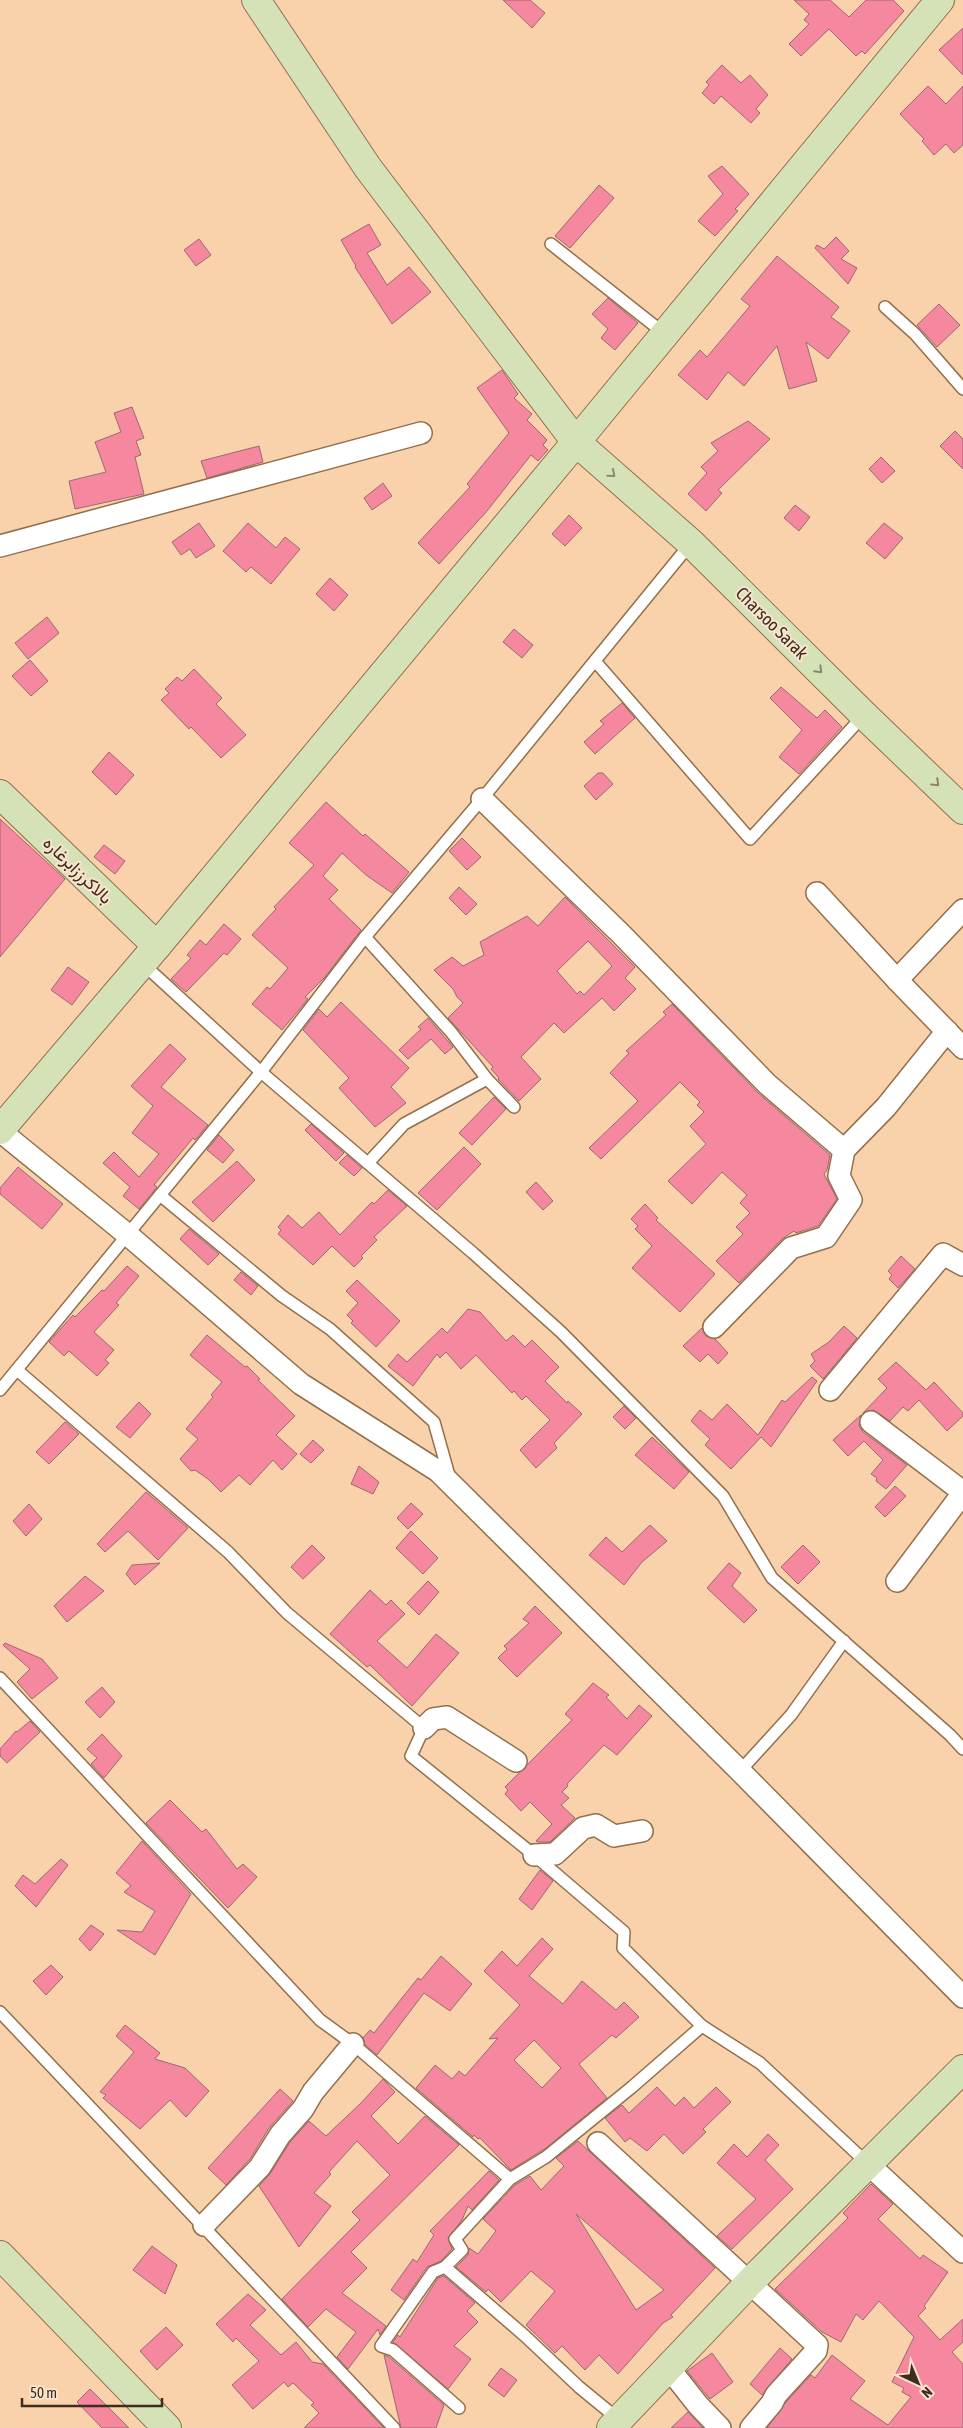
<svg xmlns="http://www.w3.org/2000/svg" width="963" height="2428" font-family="'Asap Condensed',Vazirmatn,sans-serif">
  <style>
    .building { fill: #f5879f; stroke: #9c6973; fill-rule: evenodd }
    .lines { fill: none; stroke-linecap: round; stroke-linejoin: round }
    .lane-casing { stroke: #93704c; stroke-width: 14 }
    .street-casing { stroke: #93704c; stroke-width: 24 }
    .secondary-casing { stroke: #93704c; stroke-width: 30 }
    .lane { stroke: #fff; stroke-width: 11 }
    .street { stroke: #fff; stroke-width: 21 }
    .secondary { stroke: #d5e2b8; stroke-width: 28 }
    .oneway { stroke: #88886b }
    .labels { text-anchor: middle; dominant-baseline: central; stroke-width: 4; stroke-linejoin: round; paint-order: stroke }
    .street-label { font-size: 18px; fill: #3c2d1e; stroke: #fae3cc }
  </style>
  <rect width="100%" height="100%" fill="#f9d2ac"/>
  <!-- building -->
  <g class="building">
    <path d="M503,0H530L545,13L532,28Z"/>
    <path d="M794,0H830L849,17L866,0H893L904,11L865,54L862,51L856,56L829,29L801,56L789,44L809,24L804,20L809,14Z"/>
    <path d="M963,28V75L939,50Z"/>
    <path d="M722,65L741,83L750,75L768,95L756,109L760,113L751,123L721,96L714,104L702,93L709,85L706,82Z"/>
    <path d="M928,86L946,104L963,86V145L954,153L946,144L934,155L922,141L924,139L900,114Z"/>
    <path d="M722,166L749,194L735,209L738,211L715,236L698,221L723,194L708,176Z"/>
    <path d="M599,185L614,198L570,248L555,236Z"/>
    <path d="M369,224L381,245L367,253L387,285L409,267L431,292L392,324L355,267L356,266L341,240Z"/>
    <path d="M836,237L849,251L841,259L857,268L848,284L815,248L817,245L824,249Z"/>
    <path d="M199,239L211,255L196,266L184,250Z"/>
    <path d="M777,256L839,307L831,317L850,331L828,359L806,342L817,381L789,389L777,346L744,386L728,372L707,400L678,375L700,350L707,357L750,306L741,299Z"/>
    <path d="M608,298L638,323L615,350L601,338L608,329L592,314Z"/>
    <path d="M939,304L960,325L937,347L917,325Z"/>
    <path d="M502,370L518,394L514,398L532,414L527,420L547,440L543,445L548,450L538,461L531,455L487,511L439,564L418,543L470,487L467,484L509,433L477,388Z"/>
    <path d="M132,407L144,438L136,441L141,455L135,457L144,494L75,509L69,481L106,472L95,442L121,432L114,413Z"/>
    <path d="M748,421L770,439L718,490L722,493L706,511L688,494L707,473L701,467L718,451L711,443Z"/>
    <path d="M955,431L963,439V469L940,446Z"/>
    <path d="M259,446L263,462L207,478L201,461Z"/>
    <path d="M881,457L895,471L882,483L869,469Z"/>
    <path d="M383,483L392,496L372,510L364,498Z"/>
    <path d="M795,505L810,517L799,531L784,518Z"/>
    <path d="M569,515L582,528L565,546L552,534Z"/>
    <path d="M199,523L215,546L196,558L190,549L181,555L172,542Z"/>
    <path d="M248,523L276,548L285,537L300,549L271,584L251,567L246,572L223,551Z"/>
    <path d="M884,523L903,538L885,559L866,543Z"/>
    <path d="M330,578L348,595L334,611L316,594Z"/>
    <path d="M47,617L59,633L28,659L15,643Z"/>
    <path d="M514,629L533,645L522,658L503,642Z"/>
    <path d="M30,660L48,681L31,696L12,676Z"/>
    <path d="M194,669L222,698L216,704L246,735L221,758L191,727L189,729L161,700L169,693L165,689L177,677L182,681Z"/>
    <path d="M781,687L817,718L825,710L842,727L799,774L779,757L802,730L770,698Z"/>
    <path d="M622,703L635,718L595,754L584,742L604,724L600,721Z"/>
    <path d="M109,752L134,775L116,795L92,772Z"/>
    <path d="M598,773H603L613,784L596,800L584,786Z"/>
    <path d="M326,802L363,836L365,834L409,872L392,893L366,875L342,853L323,876L338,890L329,899L361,930L325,977L305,997L308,999L282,1030L252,1004L267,987L270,989L288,968L252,935L276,909L274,907L314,865L289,843Z"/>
    <path d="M0,819L65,879L0,957Z"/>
    <path d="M462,838L481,857L467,870L449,851Z"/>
    <path d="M104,845L125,861L115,874L94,857Z"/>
    <path d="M459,887L477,904L466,915L449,898Z"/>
    <path d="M565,897L635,967L625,978L636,989L614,1011L602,998L564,1033L554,1023L521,1057L541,1079L519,1101L498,1079L499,1078L491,1069L493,1067L448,1018L463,1003L457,997L453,989L434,970L452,957L463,966L484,955L480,942L527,916L538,926ZM588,941L612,966L584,995L580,991L577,994L557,971Z"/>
    <path d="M224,924L241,939L227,955L224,953L186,992L171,979L191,958L187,955L200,940L206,945Z"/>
    <path d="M68,967L89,982L72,1005L51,990Z"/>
    <path d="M341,1002L409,1068L391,1087L406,1103L375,1127L339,1088L349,1078L303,1030L319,1009L327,1017Z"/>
    <path d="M672,1004L758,1093L830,1155L827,1170L824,1174L837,1199L818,1226L796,1233L794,1231L782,1239L739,1283L716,1261L743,1234L736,1227L750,1213L740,1203L747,1195L722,1172L692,1204L668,1181L706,1144L690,1126L704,1112L697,1105L700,1102L680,1082L601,1159L589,1148L638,1101L610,1073L629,1053L626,1051L666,1015L663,1012Z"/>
    <path d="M428,1018L453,1047L445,1054L431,1039L408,1059L399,1050L421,1029L418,1027Z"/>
    <path d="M170,1044L186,1059L161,1087L208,1125L195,1140L193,1138L154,1185L157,1187L139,1209L123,1196L130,1187L103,1163L114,1152L139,1177L159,1154L132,1133L153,1106L131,1086Z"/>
    <path d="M494,1097L506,1109L472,1145L459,1133Z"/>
    <path d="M311,1124L344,1153L336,1161L305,1130Z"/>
    <path d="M219,1135L234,1150L223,1163L207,1150Z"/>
    <path d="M464,1147L481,1164L437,1210L418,1193Z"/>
    <path d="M347,1155L362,1168L354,1176L339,1163Z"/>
    <path d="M237,1161L255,1180L213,1222L192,1202Z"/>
    <path d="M18,1167L63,1204L42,1229L0,1194V1188Z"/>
    <path d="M536,1182L553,1201L543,1210L526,1192Z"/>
    <path d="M388,1190L407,1206L374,1237L377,1240L361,1256L363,1258L354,1267L332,1246L313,1265L278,1234L281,1230L278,1227L288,1215L302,1228L319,1212L340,1235L372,1202L374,1204Z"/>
    <path d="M645,1204L658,1218L656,1220L715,1274L680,1312L632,1268L652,1246L635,1229L638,1226L631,1219Z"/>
    <path d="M189,1229L219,1254L208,1265L180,1239Z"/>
    <path d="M901,1256L915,1269L898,1288L889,1279L892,1275L888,1271Z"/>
    <path d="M127,1266L139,1276L116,1303L119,1305L94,1332L114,1350L105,1360L109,1363L97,1376L69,1351L64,1356L49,1342L73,1315L75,1317L102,1290L104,1291Z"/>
    <path d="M241,1272L258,1286L251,1295L234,1280Z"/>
    <path d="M357,1280L400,1321L376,1347L351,1323L353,1321L347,1315L358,1303L346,1291Z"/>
    <path d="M468,1309L480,1312L506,1341L513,1335L525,1347L532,1340L559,1367L545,1381L567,1403L568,1401L582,1414L554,1443L557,1448L536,1468L520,1450L550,1420L526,1396L522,1400L514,1391L512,1393L476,1355L461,1369L446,1352L440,1358L437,1354L413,1386L388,1366L398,1354L407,1362L442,1328L447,1333Z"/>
    <path d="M844,1326L857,1338L823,1379L810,1366L815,1361L811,1354L829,1342Z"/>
    <path d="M702,1328L706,1336L715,1339L728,1353L718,1364L708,1354L700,1362L683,1346Z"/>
    <path d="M207,1335L245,1367L247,1366L260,1379L258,1380L295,1416L276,1435L297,1454L282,1470L273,1460L250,1485L239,1475L221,1492L208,1479L195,1470L191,1471L180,1459L198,1439L186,1429L213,1397L211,1395L222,1382L190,1355Z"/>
    <path d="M896,1362L926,1390L934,1382L963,1413V1416L947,1431L919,1400L908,1411L903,1407L890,1421L873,1410L863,1413L887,1388L878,1379Z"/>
    <path d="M812,1377L817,1381L771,1447L761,1437L731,1469L705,1445L710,1439L691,1421L700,1410L712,1420L727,1404L758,1435L782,1400L785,1402Z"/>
    <path d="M139,1402L151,1414L130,1438L116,1427Z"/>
    <path d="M624,1406L636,1418L625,1429L613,1417Z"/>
    <path d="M861,1415L859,1426L863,1432L907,1465L886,1489L876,1481L877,1478L871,1474L883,1460L864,1441L848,1456L833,1440Z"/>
    <path d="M65,1422L79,1434L49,1464L36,1452Z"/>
    <path d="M652,1437L689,1472L674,1489L635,1455Z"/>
    <path d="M313,1440L324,1450L311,1463L300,1454Z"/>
    <path d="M359,1466L379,1482L373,1494L351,1484Z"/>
    <path d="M895,1486L906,1496L885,1517L875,1507Z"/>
    <path d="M146,1492L188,1528L158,1560L128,1531L105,1552L97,1544Z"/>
    <path d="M411,1503L423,1514L408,1529L397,1518Z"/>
    <path d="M29,1504L42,1519L26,1536L13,1521Z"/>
    <path d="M650,1525L667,1541L642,1562L624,1585L589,1555L606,1537L622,1552Z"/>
    <path d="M411,1531L438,1558L423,1574L396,1548Z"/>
    <path d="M312,1545L325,1558L303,1579L291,1567Z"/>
    <path d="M803,1545L820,1562L798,1584L781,1567Z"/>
    <path d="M160,1563L135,1585L126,1574L132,1565Z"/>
    <path d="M729,1563L741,1573L732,1586L757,1610L744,1623L707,1588Z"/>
    <path d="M85,1576L104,1591L67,1622L54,1606Z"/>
    <path d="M428,1581L439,1592L419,1615L407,1603Z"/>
    <path d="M370,1590L386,1605L391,1600L405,1614L377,1641L407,1668L436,1634L459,1653L412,1706L370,1665L367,1667L330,1634Z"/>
    <path d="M535,1606L562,1633L517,1677L498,1658L507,1649L504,1646L529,1623L523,1619Z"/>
    <path d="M5,1643L42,1659L58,1678L32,1699L17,1682L30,1669L3,1645Z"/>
    <path d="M593,1683L609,1695L606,1697L627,1719L639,1705L652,1716L617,1755L604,1745L567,1784L568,1786L562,1792L569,1798L561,1805L575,1818L550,1842H538L536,1841L552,1824L530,1802L521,1811L505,1794L508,1790L505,1787L572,1720L565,1714Z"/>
    <path d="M102,1687L115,1702L100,1718L85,1702Z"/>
    <path d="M30,1721L40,1732L7,1763L0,1756V1749L16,1731L17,1732Z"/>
    <path d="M102,1734L122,1756L104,1778L91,1764L97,1758L87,1749Z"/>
    <path d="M170,1800L202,1832L206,1829L237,1869L243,1864L257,1877L228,1908L146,1823Z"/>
    <path d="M142,1841L191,1894L155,1955L117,1930L142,1932L155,1911L124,1892L131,1886L116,1873Z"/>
    <path d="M61,1859L68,1865L36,1907L15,1886L23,1875L35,1884Z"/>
    <path d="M540,1870L553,1881L532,1910L519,1899Z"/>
    <path d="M91,1925L104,1934L90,1951L79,1939Z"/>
    <path d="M542,1938L553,1949L529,1976L563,2004L582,1981L616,2010L624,2002L639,2017L616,2038L612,2035L579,2064L607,2098L546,2148L511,2170L480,2138L478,2139L474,2135L473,2137L416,2088L435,2065L452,2079L459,2071L465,2076L498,2038L489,2039L520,2005L484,1971L502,1951L517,1966ZM534,2040L561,2068L542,2088L514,2060Z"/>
    <path d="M441,1956L472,1984L450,2011L424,1993L377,2055L365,2045L363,2038L370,2030L374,2033L418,1978L421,1980Z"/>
    <path d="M51,1965L63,1977L46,1995L33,1981Z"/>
    <path d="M125,2025L160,2053L155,2059L185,2068L209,2091L186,2117L170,2100L140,2129L103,2098L106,2095L100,2092L134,2052L116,2036Z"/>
    <path d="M383,2079L395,2092L371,2116L398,2144L425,2116L459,2145L351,2252L367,2268L342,2293L386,2326L380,2335L378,2329L348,2369L337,2357L356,2332L326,2309L308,2327L282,2299L360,2220L352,2212L390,2175L357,2141L329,2172L331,2174L314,2193L331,2206L299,2247L259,2186L270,2174L290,2142L309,2121L326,2136L361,2103Z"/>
    <path d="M657,2087L675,2106L684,2097L694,2108L716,2087L731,2102L703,2129L706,2132L683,2154L664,2134L647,2151L630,2138L625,2142L605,2118L622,2105L629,2113Z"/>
    <path d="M280,2089L293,2101L269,2128L250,2159L226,2185L208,2168Z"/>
    <path d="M768,2134L779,2145L765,2160L793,2189L732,2249L717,2236L756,2199L717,2163L734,2144L747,2157Z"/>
    <path d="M578,2141L715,2268L671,2315L673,2317L663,2323L618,2374L599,2355L585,2370L562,2346L555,2353L526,2325L555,2291L531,2271L501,2302L488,2289L486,2292L456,2267L468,2255L469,2248L478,2254L496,2231L483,2219L515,2185L530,2176L541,2190L564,2166L556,2158ZM576,2214L664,2290L636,2310Z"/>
    <path d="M489,2171L499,2180L472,2210L468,2206L462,2220L448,2238L452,2249L441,2261L427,2267L404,2300L391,2290L413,2259L417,2262L434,2235L430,2231Z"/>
    <path d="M871,2184L893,2204L878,2219L920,2259L923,2255L948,2272L924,2306L926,2308L918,2316L940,2340L963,2319V2342L952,2352L963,2364V2428H767L786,2402L811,2375L815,2378L832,2355L865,2381L850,2399L888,2425L911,2397L902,2392L904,2388L892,2382L914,2337L879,2301L863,2320L856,2314L841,2342L822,2332L775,2289L848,2218L843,2213Z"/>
    <path d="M152,2246L177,2265L165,2294L133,2270Z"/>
    <path d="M444,2276L475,2303L467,2311L478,2322L454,2346L471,2359L448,2389L393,2342L398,2335L400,2337L438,2278Z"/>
    <path d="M248,2294L266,2310L250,2325L281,2355L296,2342L312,2362L323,2364L384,2428H304L319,2413L311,2405L314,2403L293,2383L288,2387L284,2382L253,2409L232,2385L259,2361L236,2338L233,2342L216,2324Z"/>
    <path d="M166,2327L183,2345L157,2370L140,2351Z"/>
    <path d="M780,2348L792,2359L762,2395L750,2384Z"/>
    <path d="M712,2353L733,2382L710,2399L687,2371Z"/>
    <path d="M384,2355L389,2357L444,2405L436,2428H401Z"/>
    <path d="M501,2368L517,2380L504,2397L488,2385Z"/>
    <path d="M90,2389L129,2428H102L77,2402Z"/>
    <path d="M688,2412L703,2428H671Z"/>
  </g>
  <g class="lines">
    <!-- lane casing -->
    <g class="lane-casing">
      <g id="lane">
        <path d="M551,244L665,334"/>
        <path d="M885,307L915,334L963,389"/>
        <path d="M595,661L750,839L864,715"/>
        <path d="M365,937L451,1032L487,1079L514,1107"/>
        <path d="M142,963L261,1072L473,1253L561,1332L723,1496L772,1578L950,1735L963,1749"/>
        <path d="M368,1163L404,1124L487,1079"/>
        <path d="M160,1195L282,1296L330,1329L434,1422L450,1479"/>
        <path d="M17,1370L228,1552L287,1613L424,1728L411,1756L534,1855L624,1932L623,1948L702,2026L760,2063L867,2163"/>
        <path d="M0,1390L261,1072L365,937L482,799L691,543"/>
        <path d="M0,1678L320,2020L353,2044L510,2179"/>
        <path d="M740,1771L791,1715L844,1641"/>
        <path d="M0,2012L394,2428"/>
        <path d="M445,2267L525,2336L579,2387L618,2419"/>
        <path d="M459,2408L393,2350L381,2346L433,2272L445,2267L462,2250L455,2239L510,2179L546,2157L632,2087L702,2026"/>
      </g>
    </g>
    <!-- street casing -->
    <g class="street-casing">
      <g id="street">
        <path d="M0,546L421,433"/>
        <path d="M482,799L621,934L767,1084L844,1150"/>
        <path d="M817,893L897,980L963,1048"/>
        <path d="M897,980L963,910"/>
        <path d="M0,1131L128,1235L301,1384L438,1471L740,1771L963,1997"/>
        <path d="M714,1327L791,1248L826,1237L851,1200L839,1176L844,1150L886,1107L947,1031"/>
        <path d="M830,1390L943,1254L963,1265"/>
        <path d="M871,1422L963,1492"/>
        <path d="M897,1581L963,1493"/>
        <path d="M424,1728L433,1719L447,1717L516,1761"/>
        <path d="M534,1855L555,1854L583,1828L596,1825L614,1836L642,1831"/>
        <path d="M598,2143L817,2345L816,2351L776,2395L772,2403L751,2428"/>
        <path d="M867,2163L963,2252"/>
        <path d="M204,2225L260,2167L280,2135L303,2109L313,2092L353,2044"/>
        <path d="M668,2367L698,2405L720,2428"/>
      </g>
    </g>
    <!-- secondary casing -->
    <g class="secondary-casing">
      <g id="secondary">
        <path d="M256,0L368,168L576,442L940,0"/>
        <path d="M0,794L157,946"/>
        <path d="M0,1130L157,946L576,442L691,543L864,715L963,810"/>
        <path d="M0,2255L167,2428"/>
        <path d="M611,2428L749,2283L963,2069"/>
      </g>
    </g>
    <!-- lane -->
    <use href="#lane" class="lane"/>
    <!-- street -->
    <use href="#street" class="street"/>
    <!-- secondary -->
    <use href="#secondary" class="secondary"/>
  </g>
  <!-- one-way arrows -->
  <defs><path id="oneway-chevron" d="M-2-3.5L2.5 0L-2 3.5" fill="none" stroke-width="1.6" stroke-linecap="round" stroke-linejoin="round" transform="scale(1.25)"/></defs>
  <g class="oneway">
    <use href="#oneway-chevron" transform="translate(612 474) rotate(41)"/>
    <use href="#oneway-chevron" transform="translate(819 670) rotate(45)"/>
    <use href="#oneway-chevron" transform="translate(936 783) rotate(44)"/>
  </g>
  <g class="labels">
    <!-- street labels -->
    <g class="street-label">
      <text transform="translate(772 623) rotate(45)">Charsoo Sarak</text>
      <text transform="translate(78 870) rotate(44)">بالاکرززابرغاره</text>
    </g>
  </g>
  <!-- north arrow -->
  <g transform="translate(918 2383) rotate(136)" stroke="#fae3cc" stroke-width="4" paint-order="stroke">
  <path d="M0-4L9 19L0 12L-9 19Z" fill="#3c2d1e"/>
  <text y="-8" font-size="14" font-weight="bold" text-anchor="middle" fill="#3c2d1e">N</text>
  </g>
  <!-- scale -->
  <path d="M22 2398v8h140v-8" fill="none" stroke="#3c2d1e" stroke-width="2.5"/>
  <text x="30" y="2398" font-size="15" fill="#3c2d1e" stroke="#fae3cc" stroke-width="4" paint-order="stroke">50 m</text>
</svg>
